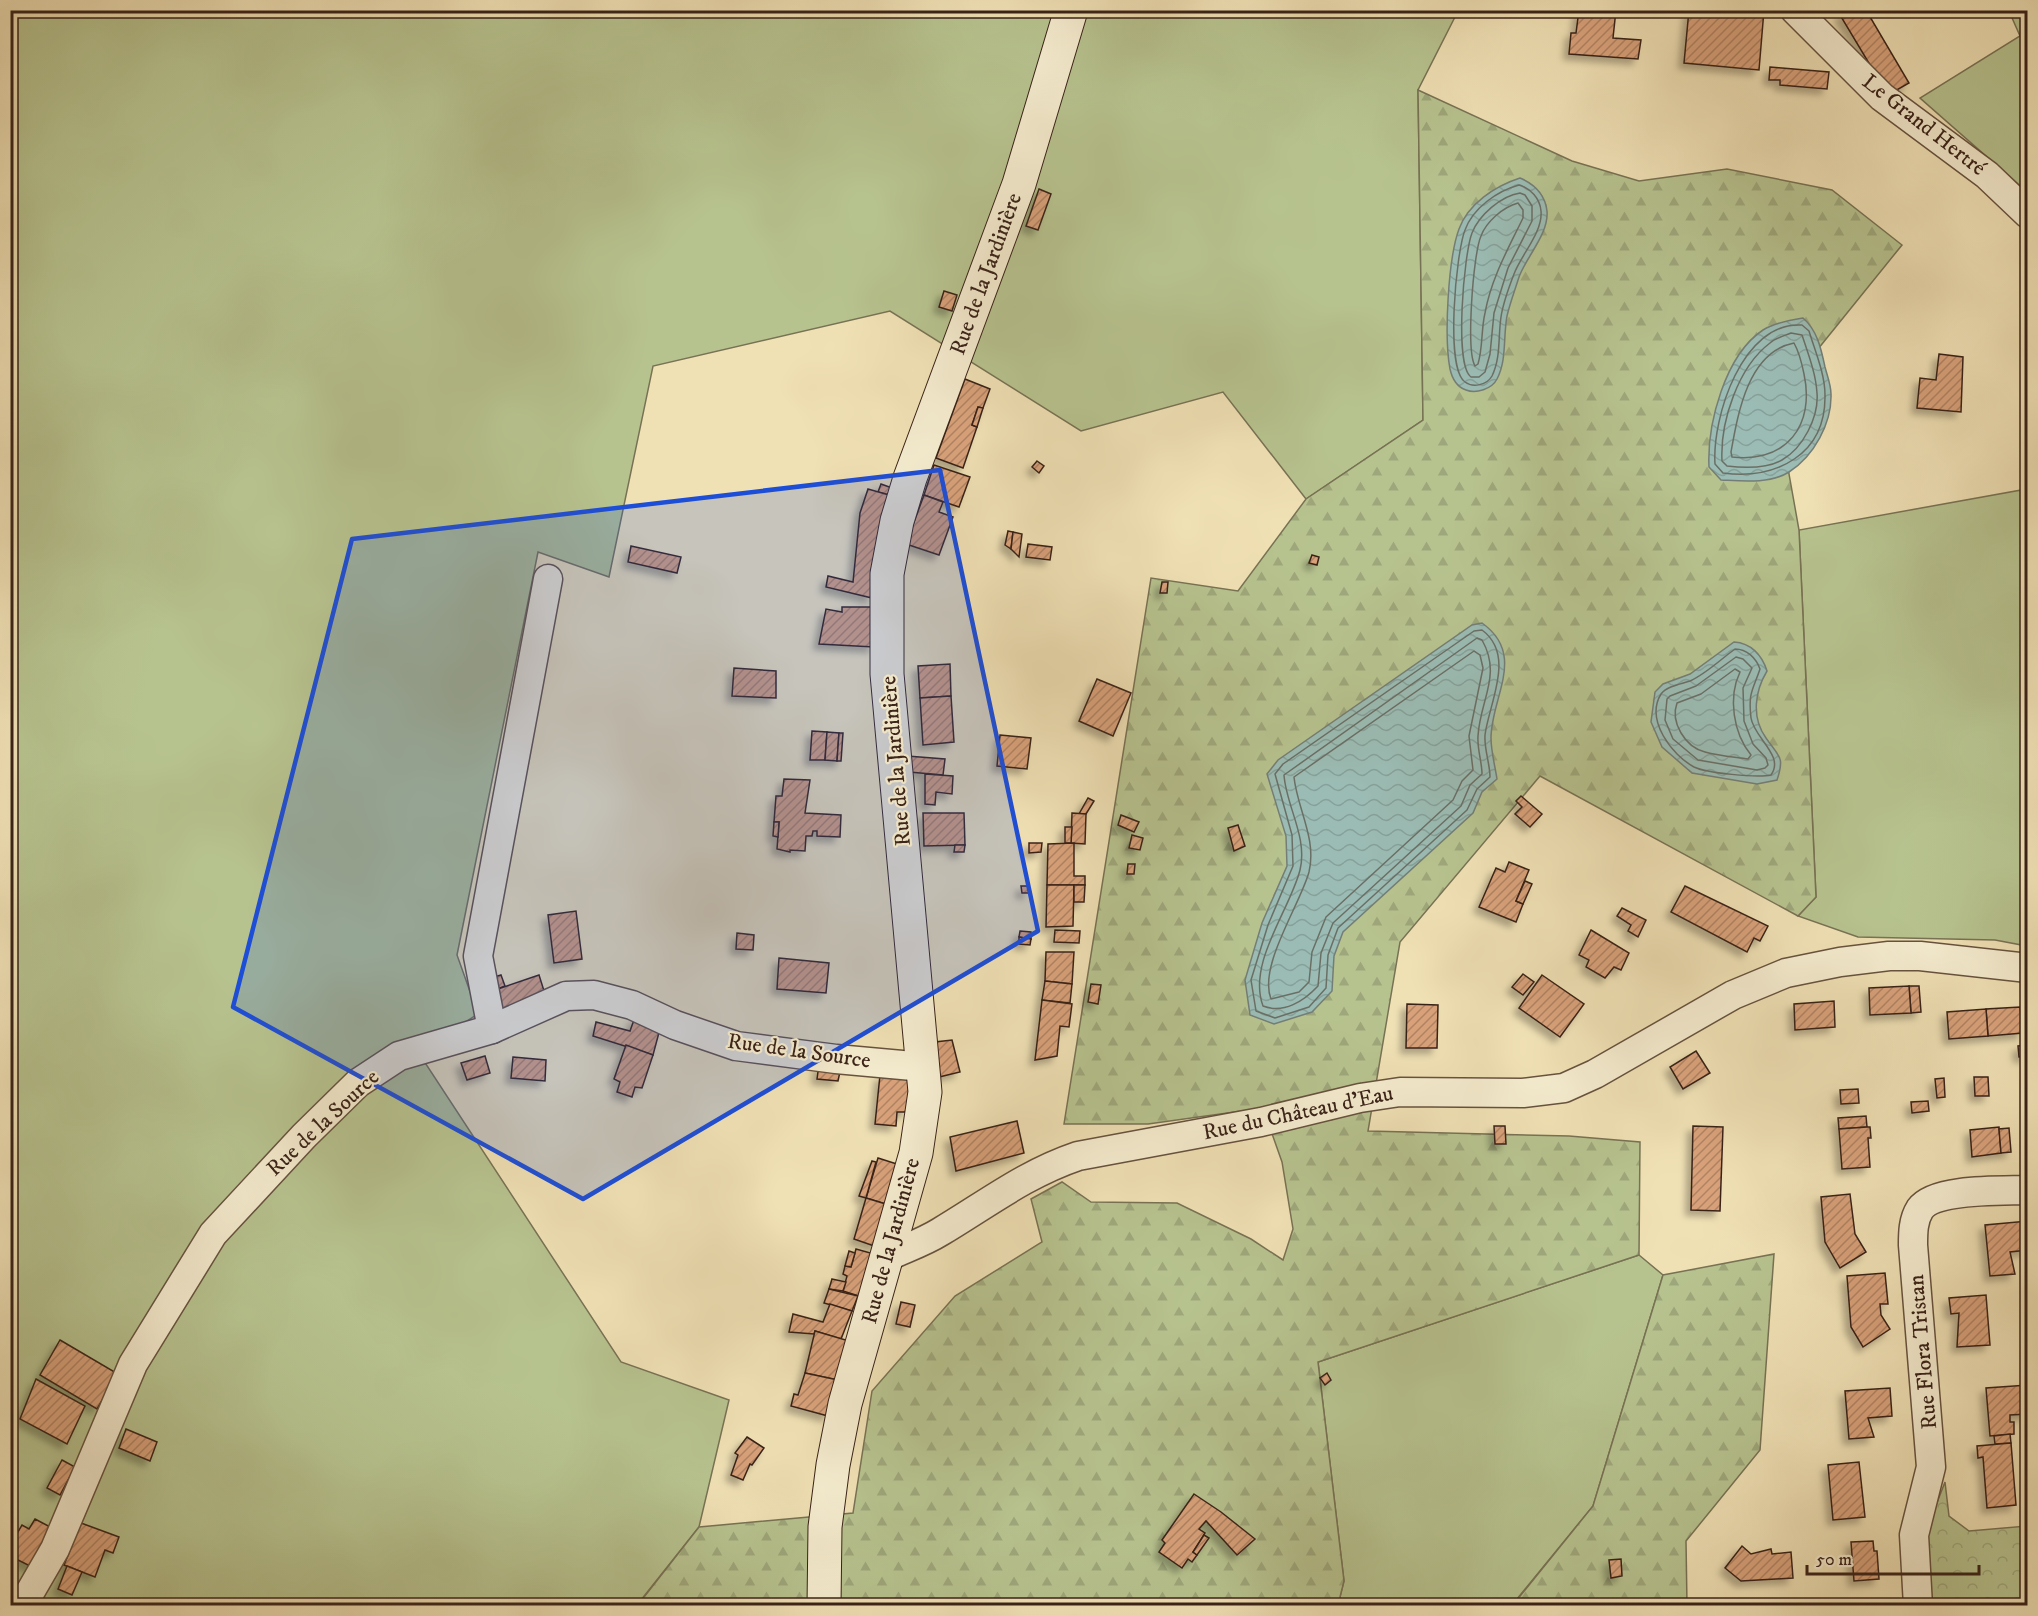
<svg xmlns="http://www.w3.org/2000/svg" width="2038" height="1616" font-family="'IM FELL DW Pica',serif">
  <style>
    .green { fill: #b7c38f; stroke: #787254; stroke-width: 1.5 }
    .forest { fill: url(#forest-firs); stroke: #787254; stroke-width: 1.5 }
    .park { fill: url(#park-crowns); stroke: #787254; stroke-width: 1.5 }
    .water { fill: url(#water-waves); stroke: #747e76; stroke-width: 1.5 }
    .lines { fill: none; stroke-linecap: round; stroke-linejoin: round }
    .shore { stroke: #6a6f66; stroke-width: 1.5 }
    .building { fill: url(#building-hatch); stroke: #392218; stroke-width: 1.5; filter: url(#shadow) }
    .street-casing { stroke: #67523f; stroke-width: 31 }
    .secondary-casing { stroke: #392218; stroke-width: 35 }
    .street { stroke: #f5eccf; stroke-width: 28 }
    .secondary { stroke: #f5eccf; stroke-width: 33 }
    .marked { fill: #1d4ed8; fill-opacity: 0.2; stroke: #1d4ed8; stroke-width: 4.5; stroke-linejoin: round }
    .labels { text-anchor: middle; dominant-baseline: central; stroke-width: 4.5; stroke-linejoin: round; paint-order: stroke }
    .street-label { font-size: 22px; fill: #392218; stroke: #f5eccf }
  </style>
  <defs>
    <pattern id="forest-firs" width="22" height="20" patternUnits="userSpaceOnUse" patternTransform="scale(1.5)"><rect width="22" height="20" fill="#b7c38f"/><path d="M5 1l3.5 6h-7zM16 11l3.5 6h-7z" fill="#9ea77b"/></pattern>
    <pattern id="park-crowns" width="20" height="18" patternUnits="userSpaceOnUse" patternTransform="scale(1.5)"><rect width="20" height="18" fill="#b7c38f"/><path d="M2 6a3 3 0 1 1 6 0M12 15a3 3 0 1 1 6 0" fill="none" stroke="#9ea77b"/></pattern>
    <pattern id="water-waves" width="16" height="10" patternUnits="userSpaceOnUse" patternTransform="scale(1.5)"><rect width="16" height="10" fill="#9bbcb4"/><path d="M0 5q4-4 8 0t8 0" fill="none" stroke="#86a19a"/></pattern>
    <pattern id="building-hatch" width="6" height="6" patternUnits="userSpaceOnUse" patternTransform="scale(1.5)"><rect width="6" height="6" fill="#d8a17a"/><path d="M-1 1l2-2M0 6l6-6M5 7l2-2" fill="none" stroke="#b08363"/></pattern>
    <filter id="shadow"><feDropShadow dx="-5.5" dy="5.5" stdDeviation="3" flood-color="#0004"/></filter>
  </defs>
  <rect width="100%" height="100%" fill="#f0e1b5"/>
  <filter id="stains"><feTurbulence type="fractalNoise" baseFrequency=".00333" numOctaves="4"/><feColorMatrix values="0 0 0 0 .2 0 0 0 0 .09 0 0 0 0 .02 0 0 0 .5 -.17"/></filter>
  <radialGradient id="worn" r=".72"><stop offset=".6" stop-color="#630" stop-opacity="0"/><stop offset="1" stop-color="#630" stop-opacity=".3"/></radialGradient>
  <!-- green -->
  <g class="green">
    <path d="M11,11H1458L1418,90L1423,420L1306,499L1223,392L1081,431L890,311L653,366L609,577L538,552L457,955L478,1014L418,1052L621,1362L729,1400L699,1527L637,1605L11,1606Z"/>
    <path d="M2009,11H2027V192L1920,98L2020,36Z"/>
    <path d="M2027,489V946L1995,940L1858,937L1798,916L1816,897L1799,530Z"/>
    <path d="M1639,1255L1663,1275L1593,1506L1512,1605H1338L1344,1581L1318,1362Z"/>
  </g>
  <!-- forest -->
  <g class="forest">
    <path d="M1418,90L1572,161L1639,181L1727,169L1832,190L1902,245L1776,401L1799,530L1816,897L1798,916L1540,776L1400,942L1368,1131L1569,1136L1640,1142L1639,1255L1318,1362L1344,1581L1338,1605L637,1606L699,1527L853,1513L872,1391L955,1296L1042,1242L1031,1199L1062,1182L1091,1202L1177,1203L1251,1239L1283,1260L1293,1229L1282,1162L1263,1108L1148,1124H1064L1151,578L1238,591L1306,499L1423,420Z"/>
    <path d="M1774,1254L1760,1450L1686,1541L1687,1605L1512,1606L1593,1506L1663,1275Z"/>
  </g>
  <!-- park -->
  <path class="park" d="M1945,1482L1949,1516L1969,1531L2027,1526V1605H1932L1926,1531Z"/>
  <!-- water -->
  <g class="water">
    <path d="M1520,178C1534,184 1545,194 1547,211C1549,234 1526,257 1519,277C1515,290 1510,303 1507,316C1503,337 1507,360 1497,379C1492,389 1476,394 1466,390C1457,387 1452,378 1450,369C1444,337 1448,259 1459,229C1468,204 1495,186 1520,178Z"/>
    <path d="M1803,318C1817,330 1821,348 1825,367C1827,375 1831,385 1831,394C1832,423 1814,456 1789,472C1770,484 1742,481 1721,480L1709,467C1707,424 1725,355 1763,330C1774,323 1790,320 1803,318Z"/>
    <path d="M1482,623C1527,655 1491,697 1491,738C1491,751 1495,766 1497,779L1482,792L1473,813L1343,932L1334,956L1332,991L1312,1012L1274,1024L1250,1015L1245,980L1262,923L1287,866L1286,836L1267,774L1278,760L1472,625Z"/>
    <path d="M1734,642C1751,643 1762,655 1767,671C1755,691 1751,717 1766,738C1779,757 1785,756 1777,780L1757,784L1692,773L1662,747L1651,722L1655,692L1663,684L1690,674Z"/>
  </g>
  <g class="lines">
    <!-- shore -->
    <g class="shore">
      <path d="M1519,185C1530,188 1540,198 1541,211C1543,232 1521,255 1514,274C1509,287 1503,303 1501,317C1498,336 1501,358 1492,376C1487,385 1473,388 1465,382C1445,368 1456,253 1465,230C1473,208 1497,191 1519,185Z"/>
      <path d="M1520,193L1525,195L1532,206V221L1508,268L1494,313L1490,354L1485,372L1479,377H1471C1454,365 1464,253 1472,233C1479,215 1501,196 1520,193Z"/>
      <path d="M1518,203L1523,210V218C1508,249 1491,279 1485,313C1481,330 1483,347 1478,364L1475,366C1466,351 1473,254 1481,236C1486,222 1503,207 1518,203Z"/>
      <path d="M1802,325L1809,331C1815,351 1825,374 1825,395C1826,454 1777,480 1723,473L1715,464C1712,418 1742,321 1802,325Z"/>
      <path d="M1791,333L1802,335C1808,353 1816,374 1817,393C1819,417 1803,448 1782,460C1766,469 1744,468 1727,466L1722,461C1720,422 1738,367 1770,343C1775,338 1784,336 1791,333Z"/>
      <path d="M1794,343C1799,352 1802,364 1804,374C1815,425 1787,463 1732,457L1731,452C1738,413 1748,352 1794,343Z"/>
      <path d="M1482,630C1516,655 1489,703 1485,735C1484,749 1490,764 1490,777L1477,789L1467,810L1338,928L1328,955L1326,988L1309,1007L1275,1018L1256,1011L1251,980L1268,925L1293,866L1292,835L1275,774L1283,764L1474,631Z"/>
      <path d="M1477,638L1482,640C1502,675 1480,700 1478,736C1477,749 1482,762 1482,774L1470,785L1461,806L1333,923L1321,953L1318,986C1304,1001 1284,1014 1263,1006C1247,963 1290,910 1300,870C1308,837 1286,806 1284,775Z"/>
      <path d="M1735,649C1747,649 1756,658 1760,669C1753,690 1748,692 1751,718C1754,738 1785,756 1771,775C1757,778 1706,773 1694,767C1672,755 1645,720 1661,694C1667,686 1681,684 1690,681C1706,674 1721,659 1735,649Z"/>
      <path d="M1474,651L1480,655L1483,668L1469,736L1473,770L1462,781L1453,800L1326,917L1312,952L1309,982L1299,992L1271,999C1258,966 1300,905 1309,872C1317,839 1297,808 1294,777Z"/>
      <path d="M1736,657L1743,659L1752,668L1743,688L1744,721L1753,744L1766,758L1768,765L1765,768L1757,770L1698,760L1673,739L1665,720L1667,699L1670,696L1696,686Z"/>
      <path d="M1735,669L1740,672C1728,697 1733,733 1751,755L1748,759C1734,757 1719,756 1705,752C1685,747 1670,722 1677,703L1701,694Z"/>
    </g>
  </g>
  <!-- building -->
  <g class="building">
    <path d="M1579,10H1616L1613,38L1641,40L1638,59L1569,54L1571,33H1576Z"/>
    <path d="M1689,10H1764L1759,70L1684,63Z"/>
    <path d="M1848,10H1866L1909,83L1888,95L1840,15Z"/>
    <path d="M1770,67L1829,72L1827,89L1780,85V80H1769Z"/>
    <path d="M1039,189L1051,194L1038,230L1026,226Z"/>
    <path d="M944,291L957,295L952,311L939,307Z"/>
    <path d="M1939,354L1963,357L1961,412L1917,408L1920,378L1936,380Z"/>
    <path d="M965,379L990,389L983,408L978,407L972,425L977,427L963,468L936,458Z"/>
    <path d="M978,407L983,408L977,427L972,425Z"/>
    <path d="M1037,461L1044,466L1039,473L1032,467Z"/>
    <path d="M934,465L970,477L959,507L924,495Z"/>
    <path d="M881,484L892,488L889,495L878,492Z"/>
    <path d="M868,489L889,495L872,598L826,587L828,576L853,582L860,513Z"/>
    <path d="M924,495L943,502L939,512L953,517L939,555L906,544Z"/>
    <path d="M1008,531L1013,532L1011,549L1005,545Z"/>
    <path d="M1013,532L1022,534L1019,557L1011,549Z"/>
    <path d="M1028,544L1052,547L1050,560L1026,557Z"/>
    <path d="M631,546L681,557L677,573L628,562Z"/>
    <path d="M1312,555L1319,557L1317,565L1309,563Z"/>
    <path d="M1162,582H1168L1167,593H1160Z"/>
    <path d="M842,607H873L874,647L819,644L826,609L842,612Z"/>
    <path d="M950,664L951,696L920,698L918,666Z"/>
    <path d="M734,668L776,671V698L732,696Z"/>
    <path d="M1097,679L1131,693L1113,736L1079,721Z"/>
    <path d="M951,696L954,742L923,745L920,698Z"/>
    <path d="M812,731L827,732L825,760H810Z"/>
    <path d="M827,732L839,733L837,761L825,760Z"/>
    <path d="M839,733H843L841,761H837Z"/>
    <path d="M1000,735L1031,738L1027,769L997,766Z"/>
    <path d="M907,756L945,759L943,775L909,772Z"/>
    <path d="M925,774L953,776L952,794L936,792L935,805L925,804Z"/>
    <path d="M784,779L810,780L805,813L841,815L840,837L817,836V831H813L812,836H806L805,851L790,850V852L777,849L779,822H774L776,796H782Z"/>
    <path d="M1521,796L1542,814L1530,827L1515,814L1522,807L1516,801Z"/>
    <path d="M1088,798L1094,801L1086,814H1079Z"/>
    <path d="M923,813H964L965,845L924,846Z"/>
    <path d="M1072,813L1086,814L1085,844L1071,843Z"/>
    <path d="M1121,815L1139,822L1134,832L1118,825Z"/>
    <path d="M774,822H779L778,837L773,836Z"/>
    <path d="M1238,825L1245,846L1234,851L1228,828Z"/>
    <path d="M1065,827H1072L1071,843H1065Z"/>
    <path d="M1132,835L1143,838L1140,850L1129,848Z"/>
    <path d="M1029,843H1042L1041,852L1029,853Z"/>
    <path d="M1074,843V876H1085V885H1047L1048,844Z"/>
    <path d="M955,845H965L964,852H954Z"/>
    <path d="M1509,862L1529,870L1516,901L1523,904L1516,922L1479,907L1496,868L1505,872Z"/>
    <path d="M1128,864H1135L1134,874H1127Z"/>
    <path d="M1525,881L1532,884L1523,904L1516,901Z"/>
    <path d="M1047,885H1074L1073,926L1046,927Z"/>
    <path d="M1074,885H1085L1084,902H1074Z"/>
    <path d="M1021,886H1029V893H1022Z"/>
    <path d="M1685,886L1768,926L1760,941L1754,938L1747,952L1671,912Z"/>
    <path d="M1622,908L1646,920L1638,937L1628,931L1631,925L1617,916Z"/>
    <path d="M576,911L582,959L554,963L548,915Z"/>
    <path d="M1055,930L1080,931L1079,943L1054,942Z"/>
    <path d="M1591,930L1629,953L1621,970L1614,967L1605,978L1586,967L1589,960L1579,955Z"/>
    <path d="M1020,931L1031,932V939L1019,937Z"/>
    <path d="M737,933L754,935L753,950L736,949Z"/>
    <path d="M1019,937L1031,939L1030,945L1019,944Z"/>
    <path d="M1046,952H1074L1072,984L1045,981Z"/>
    <path d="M779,958L829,963L826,993L777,989Z"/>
    <path d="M1523,974L1534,982L1523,995L1512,987Z"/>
    <path d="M501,975L505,986L495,990L491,978Z"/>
    <path d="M539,975L545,994L501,1010L495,990Z"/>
    <path d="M1542,975L1584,1004L1560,1037L1519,1008Z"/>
    <path d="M1045,981L1072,984L1070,1003L1042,1000Z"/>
    <path d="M1091,984L1101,985L1098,1004L1088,1002Z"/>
    <path d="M1909,986H1919L1921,1012L1911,1013Z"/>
    <path d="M1909,986L1911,1013L1870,1015L1869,988Z"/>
    <path d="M1042,1000L1072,1004L1069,1027L1060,1026L1057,1056L1035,1060Z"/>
    <path d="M1834,1001L1835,1027L1795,1030L1794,1004Z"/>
    <path d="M1407,1004L1438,1005L1437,1048H1406Z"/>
    <path d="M2020,1007L2023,1033L1988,1036L1986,1009Z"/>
    <path d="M1986,1009L1988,1036L1949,1039L1947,1012Z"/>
    <path d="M635,1017L661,1025L653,1055L593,1036L596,1022L630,1031Z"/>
    <path d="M952,1040L960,1072L939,1077L935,1042Z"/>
    <path d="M626,1045L653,1055L642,1088L635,1087L632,1097L617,1092L620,1082L614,1079Z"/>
    <path d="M2028,1045V1056L2019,1057L2018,1046Z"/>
    <path d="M1696,1051L1710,1073L1683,1089L1670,1067Z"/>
    <path d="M485,1056L490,1073L467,1080L461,1063Z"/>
    <path d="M513,1057L546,1060L545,1081L511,1078Z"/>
    <path d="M819,1064L841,1067L838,1081L817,1079Z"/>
    <path d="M880,1075L910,1078L907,1112H897L896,1126L875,1124Z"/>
    <path d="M1974,1077H1988L1989,1096H1975Z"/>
    <path d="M1944,1078L1945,1097L1937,1098L1935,1079Z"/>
    <path d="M1858,1089L1859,1103L1841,1104L1840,1090Z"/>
    <path d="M1928,1101L1929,1111L1912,1113L1911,1102Z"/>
    <path d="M1866,1116L1867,1127L1839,1129L1838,1118Z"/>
    <path d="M1017,1121L1024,1153L956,1171L950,1137Z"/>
    <path d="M1494,1126H1505L1506,1144H1495Z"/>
    <path d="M1693,1126L1723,1127L1720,1211L1691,1210Z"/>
    <path d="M1867,1127H1870L1871,1138H1868L1870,1167L1842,1169L1839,1129Z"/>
    <path d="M1999,1127L2001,1153L1972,1157L1970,1130Z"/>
    <path d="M2009,1128L2011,1152L2001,1153L1999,1129Z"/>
    <path d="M878,1158L900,1165L889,1205L866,1198Z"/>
    <path d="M872,1161L876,1162L866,1198L859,1196Z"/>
    <path d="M1850,1194L1855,1234L1866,1252L1840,1268L1825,1242L1821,1197Z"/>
    <path d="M866,1198L889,1205L877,1247L854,1239Z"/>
    <path d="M2028,1221V1250L2010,1252L2015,1274L1990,1276L1985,1225Z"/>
    <path d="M856,1249L874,1254L862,1297L843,1291L847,1276L843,1274L845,1266L851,1267Z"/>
    <path d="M849,1251L855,1253L851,1267L845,1266Z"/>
    <path d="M1885,1273L1888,1304H1880L1881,1315L1890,1329L1863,1347L1851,1327L1847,1276Z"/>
    <path d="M832,1279L846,1282L843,1291L829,1289Z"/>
    <path d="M829,1289L858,1296L852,1311L824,1303Z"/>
    <path d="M1986,1295L1990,1345L1957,1347L1959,1313L1951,1314L1949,1298Z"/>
    <path d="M901,1302L915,1305L910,1327L896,1324Z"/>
    <path d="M830,1304L852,1311L841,1339L815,1331L814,1334L789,1332L793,1314L823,1322Z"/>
    <path d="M815,1331L849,1341L838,1380L805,1373Z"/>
    <path d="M60,1340L118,1374L97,1409L40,1375Z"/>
    <path d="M805,1373L838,1380L828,1416L791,1406L794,1394L798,1395Z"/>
    <path d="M1327,1373L1331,1380L1325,1385L1320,1378Z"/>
    <path d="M36,1379L85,1406L67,1444L20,1419Z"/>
    <path d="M2028,1385V1414L2010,1415V1422H2014V1434L1990,1436L1986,1388Z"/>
    <path d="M1890,1388L1892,1416L1868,1418L1874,1437L1849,1439L1845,1391Z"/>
    <path d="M126,1429L157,1442L150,1461L119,1448Z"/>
    <path d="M2010,1434L2011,1443L1995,1444L1994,1436Z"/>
    <path d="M747,1437L764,1448L752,1465L750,1464L743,1480L731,1475L738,1455L735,1453Z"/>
    <path d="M2011,1443L2016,1505L1987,1508L1983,1457L1978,1458L1977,1446Z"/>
    <path d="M62,1460L75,1467L60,1495L47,1488Z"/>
    <path d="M1859,1462L1865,1517L1833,1520L1828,1465Z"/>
    <path d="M1194,1494L1221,1512L1255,1539L1237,1555L1206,1521L1199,1529L1205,1533L1193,1552L1197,1555L1192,1562L1188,1559L1182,1568L1159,1552L1165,1543L1162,1540Z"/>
    <path d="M35,1519L56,1530L36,1569L10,1556V1546L22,1525L29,1529Z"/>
    <path d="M81,1523L119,1537L113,1553L105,1550L95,1577L64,1565Z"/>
    <path d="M1204,1535L1209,1538L1197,1555L1193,1552Z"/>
    <path d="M1873,1541L1874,1551H1877L1879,1579L1854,1581L1851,1542Z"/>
    <path d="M1742,1546L1751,1554L1771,1549L1772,1554L1791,1552L1793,1578L1741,1581L1725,1568Z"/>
    <path d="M1621,1559L1622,1576L1611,1578L1609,1560Z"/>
    <path d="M67,1566L82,1572L72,1595L58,1589Z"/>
  </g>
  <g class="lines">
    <!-- street casing -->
    <g class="street-casing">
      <g id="street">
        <path d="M1795,10L1882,97L1987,175L2028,214"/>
        <path d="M492,1029L478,956L548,579"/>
        <path d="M889,1256C906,1248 924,1242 940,1232C987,1204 1025,1174 1078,1156L1261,1122L1360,1098L1400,1092L1523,1093L1564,1088L1595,1074L1733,995L1786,973L1840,962L1889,956H1920L2028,968"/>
        <path d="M22,1606L55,1549L133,1364L213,1234L304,1136L358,1083L399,1056L492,1029L566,996L594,995L632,1005L675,1025L736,1046L836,1059L924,1067"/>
        <path d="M1918,1606L1914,1535L1931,1467L1913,1245C1913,1233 1913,1220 1920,1209C1935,1188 2002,1191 2028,1190"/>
      </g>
    </g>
    <!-- secondary casing -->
    <g class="secondary-casing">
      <path id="secondary" d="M824,1606L825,1527L833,1465L845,1404L916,1153L925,1092L887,674V574L897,521L910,478L1019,184L1071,10"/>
    </g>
    <!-- street -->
    <use href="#street" class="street"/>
    <!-- secondary -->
    <use href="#secondary" class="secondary"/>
  </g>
  <!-- marked area -->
  <path class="marked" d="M940,470L1038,931L583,1199L233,1007L352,539Z"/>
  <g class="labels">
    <!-- street labels -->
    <g class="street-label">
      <text transform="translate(1924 125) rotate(38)">Le Grand Hertré</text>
      <text transform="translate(986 274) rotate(-70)">Rue de la Jardinière</text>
      <text transform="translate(896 761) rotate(-95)">Rue de la Jardinière</text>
      <text transform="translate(799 1051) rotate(8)">Rue de la Source</text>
      <text transform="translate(1298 1113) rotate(-12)">Rue du Château d'Eau</text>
      <text transform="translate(323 1123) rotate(-43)">Rue de la Source</text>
      <text transform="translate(891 1241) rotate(-75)">Rue de la Jardinière</text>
      <text transform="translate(1923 1352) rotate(-95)">Rue Flora Tristan</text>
    </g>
  </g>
  <!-- margin -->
  <rect width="2038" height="1616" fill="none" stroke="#f0e1b5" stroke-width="36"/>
  <rect x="12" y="12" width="2014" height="1592" fill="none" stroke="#392218" stroke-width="3"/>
  <rect x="18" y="18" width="2002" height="1580" fill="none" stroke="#392218" stroke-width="1.5"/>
  <!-- scale -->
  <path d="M1807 1565v9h172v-9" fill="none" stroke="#392218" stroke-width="3"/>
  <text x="1816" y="1565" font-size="18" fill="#392218" stroke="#f5eccf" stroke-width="4.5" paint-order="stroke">50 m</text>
  <rect width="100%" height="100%" filter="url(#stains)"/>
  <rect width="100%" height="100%" fill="url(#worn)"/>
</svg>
